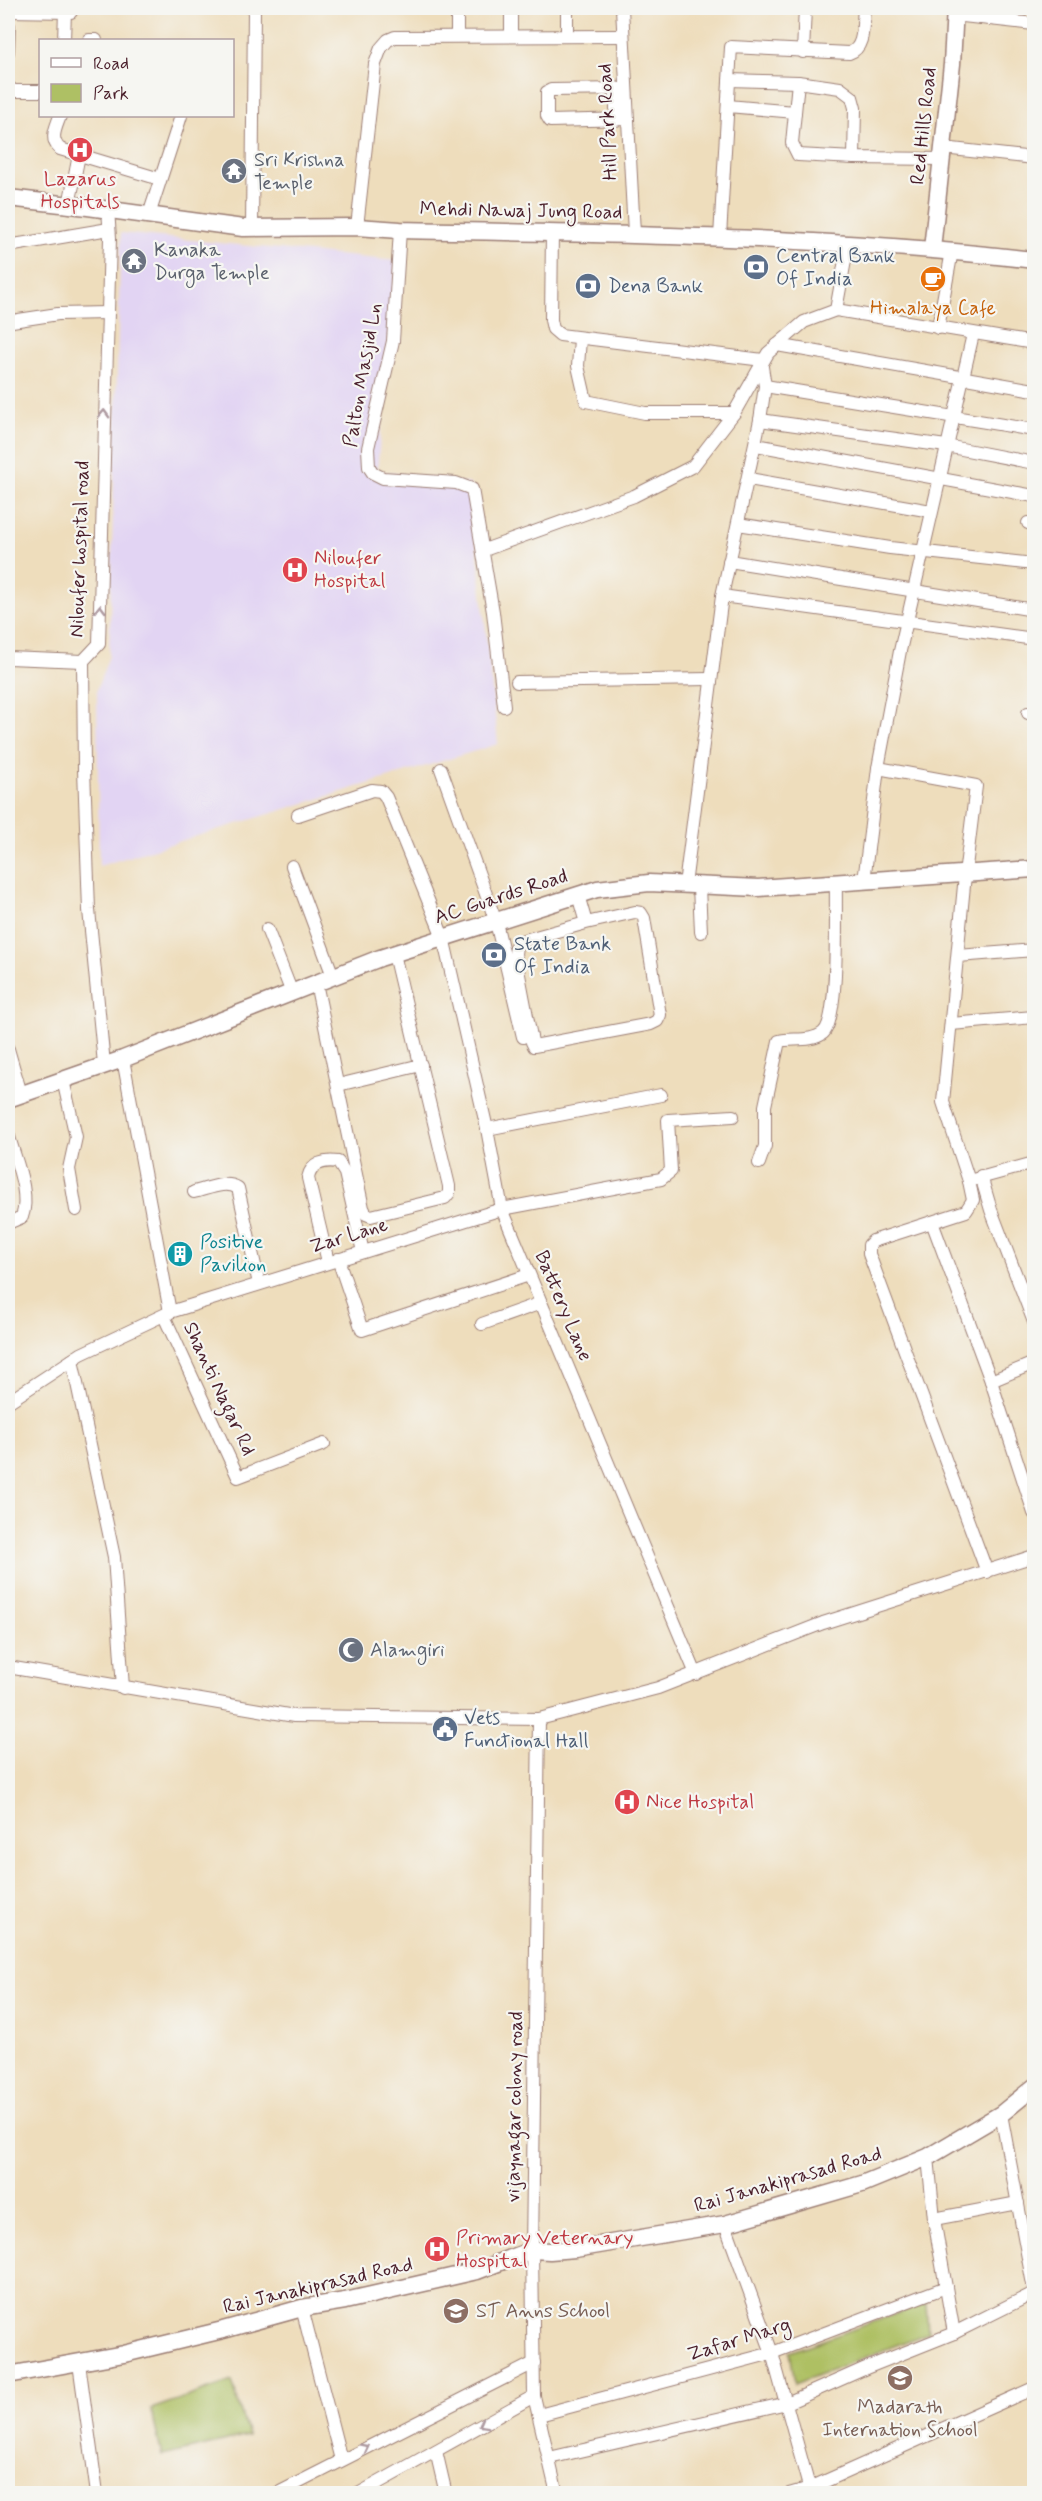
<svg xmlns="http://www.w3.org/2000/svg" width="1042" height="2501" font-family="Mynerve,sans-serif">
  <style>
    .built { fill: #e2d4f3 }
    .green { fill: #aec064; stroke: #7c7048; stroke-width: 1.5 }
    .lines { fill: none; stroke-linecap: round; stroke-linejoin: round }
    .street-casing { stroke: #9c7e74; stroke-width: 14 }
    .secondary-casing { stroke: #9c7e74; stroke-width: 19 }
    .street { stroke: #fff; stroke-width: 12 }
    .secondary { stroke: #fff; stroke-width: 16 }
    .oneway { stroke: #ae9aa0 }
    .labels { text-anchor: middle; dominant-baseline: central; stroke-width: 4.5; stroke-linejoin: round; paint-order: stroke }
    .street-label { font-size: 20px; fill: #4a1f2b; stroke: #f6f6f2 }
    .worship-label { font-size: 20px; fill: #5b616d; stroke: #f6f6f2; text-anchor: start }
    .health-label { font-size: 20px; fill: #be3a42; stroke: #f6f6f2; text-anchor: start }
    .service-label { font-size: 20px; fill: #4e5e75; stroke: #f6f6f2; text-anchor: start }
    .food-label { font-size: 20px; fill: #c56008; stroke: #f6f6f2 }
    .culture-label { font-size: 20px; fill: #0d838f; stroke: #f6f6f2; text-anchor: start }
    .education-label { font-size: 20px; fill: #785e54; stroke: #f6f6f2; text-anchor: start }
  </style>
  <rect width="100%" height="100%" fill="#f6f6f2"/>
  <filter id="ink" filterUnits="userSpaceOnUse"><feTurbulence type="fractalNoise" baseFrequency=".0167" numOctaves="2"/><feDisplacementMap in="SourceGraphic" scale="12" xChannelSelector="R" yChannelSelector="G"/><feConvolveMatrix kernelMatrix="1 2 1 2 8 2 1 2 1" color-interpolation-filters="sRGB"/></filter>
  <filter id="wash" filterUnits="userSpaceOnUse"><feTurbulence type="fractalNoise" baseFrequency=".008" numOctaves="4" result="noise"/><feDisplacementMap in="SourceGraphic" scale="24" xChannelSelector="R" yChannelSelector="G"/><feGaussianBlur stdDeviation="1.35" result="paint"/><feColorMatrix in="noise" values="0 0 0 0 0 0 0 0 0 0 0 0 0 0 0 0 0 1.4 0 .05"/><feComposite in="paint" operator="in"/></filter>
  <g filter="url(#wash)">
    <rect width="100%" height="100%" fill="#eeddbc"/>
    <!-- built -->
    <path class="built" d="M121,233L396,261L377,471L470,484L498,744L99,866L97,689L109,656Z"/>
    <!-- green -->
    <g class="green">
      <path d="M926,2303L928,2333L795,2384L790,2352Z"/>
      <path d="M232,2381L248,2436L162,2456L151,2409Z"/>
    </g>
  </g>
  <g filter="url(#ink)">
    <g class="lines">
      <!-- street casing -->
      <g class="street-casing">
        <g id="street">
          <path d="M457,8V36"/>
          <path d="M511,8V36"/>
          <path d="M567,8V36"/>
          <path d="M622,8L634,233"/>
          <path d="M8,11L71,12"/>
          <path d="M954,15L1034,24"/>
          <path d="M64,40L65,11"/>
          <path d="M89,40H96"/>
          <path d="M8,52L9,26"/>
          <path d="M803,52L805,8"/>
          <path d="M729,80L798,82"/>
          <path d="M8,86L13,91H40"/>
          <path d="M616,88V120"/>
          <path d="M625,89L551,90L547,92V116L550,121L628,119"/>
          <path d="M728,106L795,112"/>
          <path d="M60,116C56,128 49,139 60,149L160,179"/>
          <path d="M943,148L1034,158"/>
          <path d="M854,158L855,108L852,97L840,88L798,82L792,143L798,155L854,158L942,159"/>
          <path d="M69,205L79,155"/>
          <path d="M149,215L181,116"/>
          <path d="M357,227L375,64L381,48L388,40L395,37L623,36"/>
          <path d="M252,228L254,8"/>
          <path d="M400,230L393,341L368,448L369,467L373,473L383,478L456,483L472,489L493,612L504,706"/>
          <path d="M552,233L551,320L553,329L560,335L763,360"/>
          <path d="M720,237L731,47L849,53C866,48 862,23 864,8"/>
          <path d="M8,246L109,229"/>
          <path d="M836,310L1034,343"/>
          <path d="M12,321L58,314L107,313"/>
          <path d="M938,328L952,251"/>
          <path d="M580,339L578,366L586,401L645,413H734"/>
          <path d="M777,345L1034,390"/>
          <path d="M765,386L1034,430"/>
          <path d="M760,420L946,446L1034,463"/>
          <path d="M756,445L1034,496"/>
          <path d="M749,479L931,511"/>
          <path d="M1028,523L1034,524"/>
          <path d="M738,524L890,548L1034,564"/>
          <path d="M484,550L634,496L693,466L734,413L768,353L804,322L836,310L848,244"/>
          <path d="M729,561L1034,610"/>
          <path d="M722,596L1034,639"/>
          <path d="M8,658L83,661"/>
          <path d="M517,682L710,679"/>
          <path d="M1028,713L1034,714"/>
          <path d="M878,768L976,786L965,875L943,1102L969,1181"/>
          <path d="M441,769L496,922L523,1037"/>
          <path d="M298,815L372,790L381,791L386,797L443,937L487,1129L502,1209L696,1674"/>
          <path d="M292,866L333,976"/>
          <path d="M864,881L878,768L900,651L973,334"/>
          <path d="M685,885L722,596L760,420L765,386L762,367"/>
          <path d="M699,886L701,932"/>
          <path d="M578,895L586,923L521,941L516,946L515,954L532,1042L534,1046L651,1024L657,1021L660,1015L644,918L641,913L635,912L586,923"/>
          <path d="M267,929L292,993"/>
          <path d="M958,956L1034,950"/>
          <path d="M316,983L363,1208L366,1214L371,1216L445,1198L449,1193V1186L394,954"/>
          <path d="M951,1024L1034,1017"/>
          <path d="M8,1049L21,1094"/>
          <path d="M123,1059L170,1312"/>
          <path d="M104,1064L89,910L84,769L83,661L99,644L110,238L108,209"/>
          <path d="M63,1080L76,1137L69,1169L76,1210"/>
          <path d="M338,1085L421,1065"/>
          <path d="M487,1129L661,1095"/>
          <path d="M8,1133C14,1158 31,1192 22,1217L8,1223"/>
          <path d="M759,1163L765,1146V1106L779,1041C792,1038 812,1042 823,1033C840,1019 835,909 836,883"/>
          <path d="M1034,1163L969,1181L973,1200L966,1211L932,1222L991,1381L1034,1513"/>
          <path d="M981,1176L991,1210L1034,1322"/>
          <path d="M194,1192C208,1189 225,1180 238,1188L259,1284"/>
          <path d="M932,1222L873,1241L869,1245V1254L987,1572"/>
          <path d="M338,1259L362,1330L529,1275"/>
          <path d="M328,1262L308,1178C311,1163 325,1160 338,1162L345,1173L363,1252"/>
          <path d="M164,1316L238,1477L324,1444"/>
          <path d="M482,1324L541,1303"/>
          <path d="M72,1360L114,1557L123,1688"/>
          <path d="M991,1381L1034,1363"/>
          <path d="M8,1402L81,1354L170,1312L502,1209L661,1179L671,1171L668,1120L733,1116"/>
          <path d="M8,1667L294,1716L539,1719L658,1688L823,1623L1034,1556"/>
          <path d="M539,1719L532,2250L534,2396L557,2494"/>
          <path d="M1001,2114L1034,2290"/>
          <path d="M928,2157L934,2219L954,2333"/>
          <path d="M934,2219L1018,2203"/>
          <path d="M725,2224L772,2353L811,2494"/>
          <path d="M302,2308L341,2460"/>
          <path d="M79,2363L97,2494"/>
          <path d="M539,2415L772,2353L946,2287"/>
          <path d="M436,2451L446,2494"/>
          <path d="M549,2458L787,2403L866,2368L954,2333L1034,2293"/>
          <path d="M276,2494L534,2363"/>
          <path d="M358,2494L534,2396"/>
          <path d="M789,2494L810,2488L1034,2388"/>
          <path d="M1030,2494L1034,2492"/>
        </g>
      </g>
      <!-- secondary casing -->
      <g class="secondary-casing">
        <g id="secondary">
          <path d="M8,198L88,207L243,228L357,227L400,230C612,234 824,236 1034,260"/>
          <path d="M932,249L952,64L955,8"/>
          <path d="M8,1099L123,1059L380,958L597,889L649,883L758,888L1034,869"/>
          <path d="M8,2375L124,2354L223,2330L302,2308L345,2301L477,2271L532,2250L550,2251L575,2249L725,2224L862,2184L928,2157L1001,2114L1034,2087"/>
        </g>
      </g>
      <!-- street -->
      <use href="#street" class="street"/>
      <!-- secondary -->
      <use href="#secondary" class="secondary"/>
    </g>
    <!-- one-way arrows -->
    <defs><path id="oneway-chevron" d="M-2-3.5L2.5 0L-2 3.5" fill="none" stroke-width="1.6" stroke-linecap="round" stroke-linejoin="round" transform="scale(1.5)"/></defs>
    <g class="oneway">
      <use href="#oneway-chevron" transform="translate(104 414) rotate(-88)"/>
      <use href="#oneway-chevron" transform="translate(100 609) rotate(-89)"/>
      <use href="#oneway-chevron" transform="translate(483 2424) rotate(151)"/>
      <use href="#oneway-chevron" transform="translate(365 2448) rotate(-27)"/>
    </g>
  </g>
  <!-- icons -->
  <defs>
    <g id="hospital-disc" transform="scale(1.35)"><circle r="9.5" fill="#e0444e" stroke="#f6f6f2"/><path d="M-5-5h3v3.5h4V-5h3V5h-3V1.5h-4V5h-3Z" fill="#fff"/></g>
    <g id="temple-disc" transform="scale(1.35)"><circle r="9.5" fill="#6b7280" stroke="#f6f6f2"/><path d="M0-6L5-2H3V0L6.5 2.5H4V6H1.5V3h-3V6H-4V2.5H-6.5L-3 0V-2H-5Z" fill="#fff"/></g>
    <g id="bank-disc" transform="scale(1.35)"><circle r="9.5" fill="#5c6f8a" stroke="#f6f6f2"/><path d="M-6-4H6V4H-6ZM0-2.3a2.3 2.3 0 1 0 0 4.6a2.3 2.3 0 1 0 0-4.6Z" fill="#fff"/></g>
    <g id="cafe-disc" transform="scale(1.35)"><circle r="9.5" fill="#e8710a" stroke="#f6f6f2"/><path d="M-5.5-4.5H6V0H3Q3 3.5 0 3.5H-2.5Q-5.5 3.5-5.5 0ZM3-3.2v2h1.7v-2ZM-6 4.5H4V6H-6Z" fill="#fff"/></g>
    <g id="building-disc" transform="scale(1.35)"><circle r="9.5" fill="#0f9aa8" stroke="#f6f6f2"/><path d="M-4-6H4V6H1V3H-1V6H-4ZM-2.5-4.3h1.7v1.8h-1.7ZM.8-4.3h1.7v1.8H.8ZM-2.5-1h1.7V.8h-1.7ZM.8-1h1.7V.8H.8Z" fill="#fff"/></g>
    <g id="mosque-disc" transform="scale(1.35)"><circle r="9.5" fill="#6b7280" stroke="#f6f6f2"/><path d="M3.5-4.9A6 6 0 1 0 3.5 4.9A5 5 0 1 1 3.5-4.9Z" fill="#fff"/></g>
    <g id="civic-disc" transform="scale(1.35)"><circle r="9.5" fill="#5c6f8a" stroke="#f6f6f2"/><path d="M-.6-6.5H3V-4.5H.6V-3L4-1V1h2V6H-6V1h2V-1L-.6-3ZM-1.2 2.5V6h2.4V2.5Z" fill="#fff"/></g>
    <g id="school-disc" transform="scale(1.35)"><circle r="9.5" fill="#8d6e63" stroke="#f6f6f2"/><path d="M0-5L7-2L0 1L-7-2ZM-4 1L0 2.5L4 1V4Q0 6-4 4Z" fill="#fff"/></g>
  </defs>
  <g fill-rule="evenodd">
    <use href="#hospital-disc" x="80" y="150"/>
    <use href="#temple-disc" x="234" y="171"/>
    <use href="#temple-disc" x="134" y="261"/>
    <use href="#bank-disc" x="756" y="267"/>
    <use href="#cafe-disc" x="933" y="279"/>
    <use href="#bank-disc" x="588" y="286"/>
    <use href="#hospital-disc" x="295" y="570"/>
    <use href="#bank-disc" x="494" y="955"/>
    <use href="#building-disc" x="180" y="1254"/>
    <use href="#mosque-disc" x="351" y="1650"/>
    <use href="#civic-disc" x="445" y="1729"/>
    <use href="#hospital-disc" x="627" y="1802"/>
    <use href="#hospital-disc" x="437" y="2249"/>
    <use href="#school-disc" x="456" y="2311"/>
    <use href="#school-disc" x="900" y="2378"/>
  </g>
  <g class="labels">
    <!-- street labels -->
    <g class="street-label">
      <text transform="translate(608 122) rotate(-93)">Hill Park Road</text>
      <text transform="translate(924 126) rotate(-84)">Red Hills Road</text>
      <text transform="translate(521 211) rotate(1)">Mehdi Nawaj Jung Road</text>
      <text transform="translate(363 375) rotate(-80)">Palton Masjid Ln</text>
      <text transform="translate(80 549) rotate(-88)">Niloufer hospital road</text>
      <text transform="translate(501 897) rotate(-18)">AC Guards Road</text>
      <text transform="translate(349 1236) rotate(-17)">Zar Lane</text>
      <text transform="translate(563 1306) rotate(67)">Battery Lane</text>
      <text transform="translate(219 1389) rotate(65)">Shanti Nagar Rd</text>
      <text transform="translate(515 2107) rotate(-89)">vijaynagar colony road</text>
      <text transform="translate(788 2180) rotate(-16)">Rai Janakiprasad Road</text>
      <text transform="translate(318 2286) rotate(-13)">Rai Janakiprasad Road</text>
      <text transform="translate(739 2340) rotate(-17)">Zafar Marg</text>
    </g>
    <!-- worship labels -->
    <g class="worship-label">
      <text x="254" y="160">Sri Krishna<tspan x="254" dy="23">Temple</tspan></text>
      <text x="154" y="250">Kanaka<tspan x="154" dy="23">Durga Temple</tspan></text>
      <text x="370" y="1650">Alamgiri</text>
    </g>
    <!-- health labels -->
    <g class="health-label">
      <text x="80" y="179" text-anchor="middle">Lazarus<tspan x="80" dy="23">Hospitals</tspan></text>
      <text x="314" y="558">Niloufer<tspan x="314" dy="23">Hospital</tspan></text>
      <text x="646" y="1802">Nice Hospital</text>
      <text x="456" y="2238">Primary Veternary<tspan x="456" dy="23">Hospital</tspan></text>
    </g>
    <!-- service labels -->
    <g class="service-label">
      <text x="776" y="256">Central Bank<tspan x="776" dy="23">Of India</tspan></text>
      <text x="608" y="286">Dena Bank</text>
      <text x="514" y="944">State Bank<tspan x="514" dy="23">Of India</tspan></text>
      <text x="464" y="1718">Vets<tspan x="464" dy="23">Functional Hall</tspan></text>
    </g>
    <!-- food labels -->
    <g class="food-label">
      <text x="933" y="308">Himalaya Cafe</text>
    </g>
    <!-- culture labels -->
    <g class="culture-label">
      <text x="200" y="1242">Positive<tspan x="200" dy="23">Pavilion</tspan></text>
    </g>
    <!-- education labels -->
    <g class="education-label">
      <text x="476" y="2311">ST Anns School</text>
      <text x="900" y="2407" text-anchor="middle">Madarath<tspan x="900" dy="23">Internation School</tspan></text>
    </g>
  </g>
  <!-- margin -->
  <rect width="1042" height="2501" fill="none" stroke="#f6f6f2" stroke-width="30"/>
  <!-- legend -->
  <rect x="39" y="39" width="195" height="78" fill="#f6f6f2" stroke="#b1a0a2" stroke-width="1.5"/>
  <rect x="51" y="58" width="30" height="9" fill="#ffffff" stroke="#b1a0a2" stroke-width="1.5"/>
  <text x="93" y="69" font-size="18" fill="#4a1f2b">Road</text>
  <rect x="51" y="84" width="30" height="18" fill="#aec064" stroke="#b1a0a2" stroke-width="1.5"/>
  <text x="93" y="99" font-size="18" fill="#4a1f2b">Park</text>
</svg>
